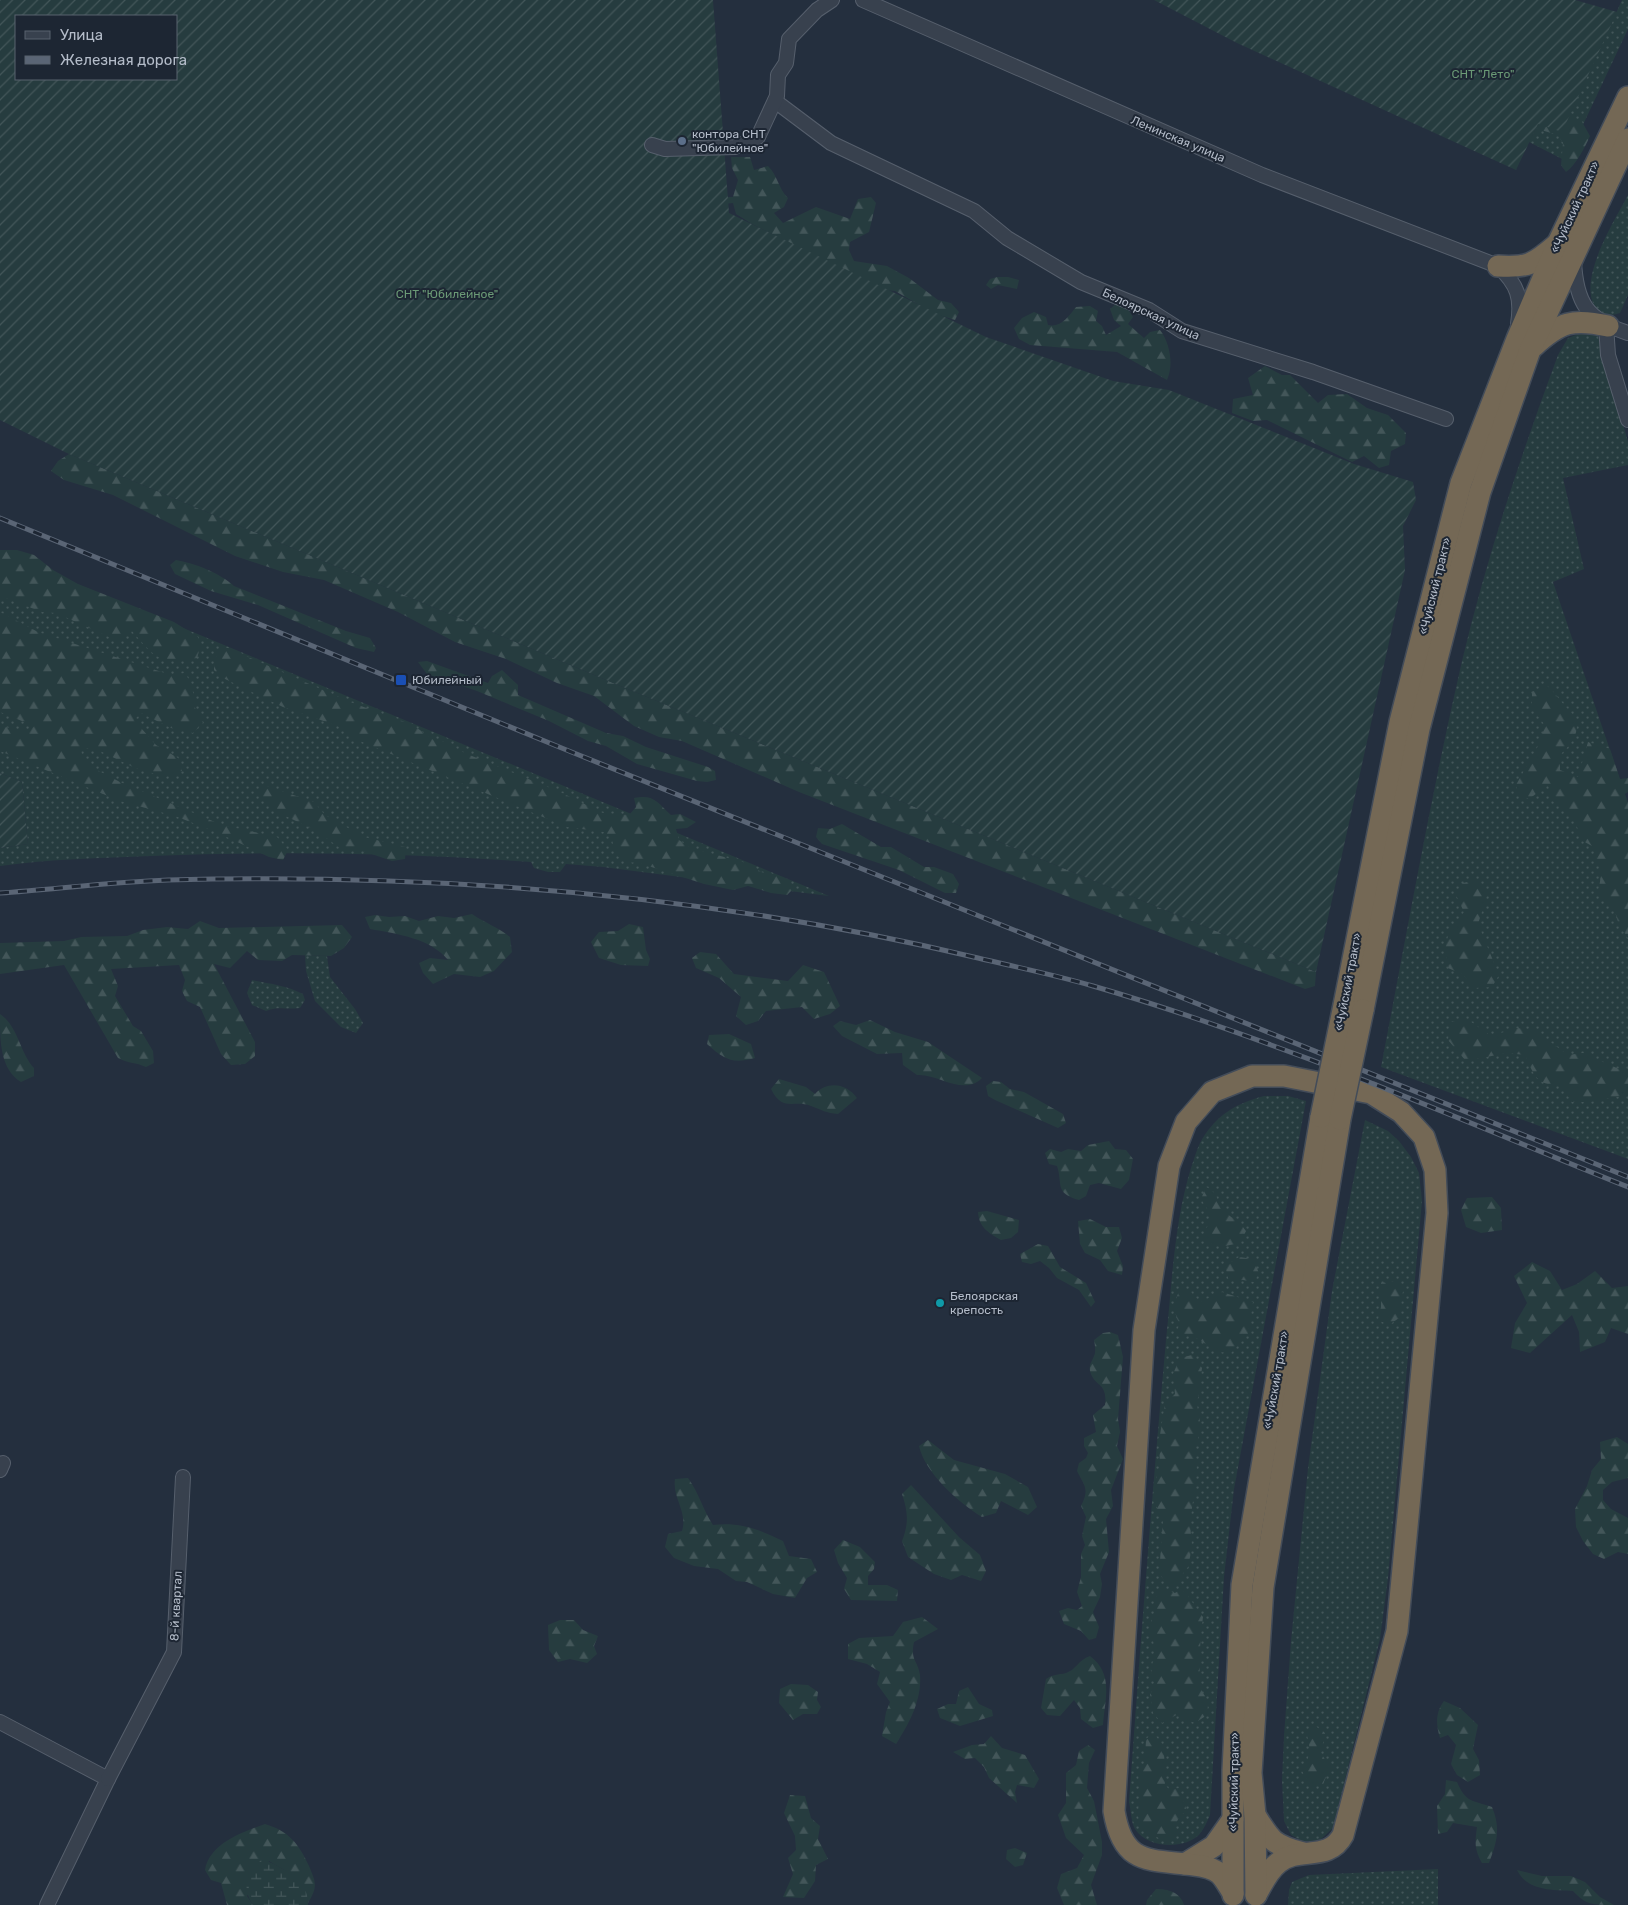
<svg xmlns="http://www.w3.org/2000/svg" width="1628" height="1905" font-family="Rubik,sans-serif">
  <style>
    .grass { fill: url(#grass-dots) }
    .forest { fill: url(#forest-firs) }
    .wetland { fill: url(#wetland-marsh) }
    .garden { fill: url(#garden-furrows); fill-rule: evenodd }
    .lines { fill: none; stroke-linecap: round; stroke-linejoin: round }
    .minor-casing { stroke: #565f6c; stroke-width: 16 }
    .highway-casing { stroke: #434c59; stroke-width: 24 }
    .minor { stroke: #38414e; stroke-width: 14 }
    .highway { stroke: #746855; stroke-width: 21 }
    .rail-casing { stroke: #5a6575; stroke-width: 5 }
    .rail { stroke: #1d2633; stroke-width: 3; stroke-dasharray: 9; stroke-linecap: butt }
    .highway-bridge-casing { stroke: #434c59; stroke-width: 24; stroke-linecap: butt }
    .highway-bridge { stroke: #746855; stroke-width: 21 }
    .service-dot { fill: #5c6f8a; stroke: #1d2633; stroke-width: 2 }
    .transit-dot { fill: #1a4fb4; stroke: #1d2633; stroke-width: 2 }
    .culture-dot { fill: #0f9aa8; stroke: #1d2633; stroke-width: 2 }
    .labels { text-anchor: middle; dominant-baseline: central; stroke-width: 4; stroke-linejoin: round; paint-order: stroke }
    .park-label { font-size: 12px; fill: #6b9a76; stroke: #1d2633 }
    .poi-label { font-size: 12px; fill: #b4bcc9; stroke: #1d2633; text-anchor: start }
    .street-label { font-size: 12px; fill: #b4bcc9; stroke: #1d2633 }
  </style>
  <defs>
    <pattern id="grass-dots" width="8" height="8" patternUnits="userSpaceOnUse" patternTransform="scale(1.25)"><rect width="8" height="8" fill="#263c3f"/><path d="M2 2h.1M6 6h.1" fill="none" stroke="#435659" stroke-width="1.8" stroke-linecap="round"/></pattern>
    <pattern id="forest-firs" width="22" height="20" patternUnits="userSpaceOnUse" patternTransform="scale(1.25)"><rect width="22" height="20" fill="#263c3f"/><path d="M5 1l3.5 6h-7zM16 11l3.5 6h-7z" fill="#435659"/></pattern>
    <pattern id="wetland-marsh" width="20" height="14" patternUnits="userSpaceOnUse" patternTransform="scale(1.25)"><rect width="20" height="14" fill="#263c3f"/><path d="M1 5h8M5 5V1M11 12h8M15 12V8" fill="none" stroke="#435659"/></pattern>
    <pattern id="garden-furrows" width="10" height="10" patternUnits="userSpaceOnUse" patternTransform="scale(1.25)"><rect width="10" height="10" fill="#263c3f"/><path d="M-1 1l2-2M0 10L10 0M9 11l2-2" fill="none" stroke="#435659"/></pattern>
  </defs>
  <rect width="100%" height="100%" fill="#242f3e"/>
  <!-- grass -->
  <g class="grass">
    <path d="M1622,0H1628V29L1566,161L1529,142L1538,124L1562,131Z"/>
    <path d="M1628,195V295L1620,313L1606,317C1566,296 1614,222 1628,195Z"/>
    <path d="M1581,333L1598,336L1628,442V465L1563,478L1584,569L1553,582L1628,803V1159L1381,1067C1407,932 1431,795 1462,661C1487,556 1521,455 1558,355L1568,338Z"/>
    <path d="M0,552L829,896L603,867L566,864L560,872H548L534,868L531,862C405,853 278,851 151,856C101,858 50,859 0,866V848L28,844L22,782L0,773Z"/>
    <path d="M305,955L327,956L330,977L355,1009L363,1023L356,1033L341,1027L315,1001L306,971Z"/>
    <path d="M252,980C270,984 286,985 303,994L305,1000L300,1008C286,1010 280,1006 266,1011L252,1005L247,993Z"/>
    <path d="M1264,1096H1288L1306,1101L1234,1489L1224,1577L1210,1815C1207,1822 1204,1829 1199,1835C1183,1850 1147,1848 1135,1829C1131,1822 1131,1810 1129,1802C1140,1648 1152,1494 1166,1340C1172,1283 1174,1223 1191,1168C1194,1160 1196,1151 1200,1143C1215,1116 1234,1104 1264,1096Z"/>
    <path d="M1365,1120L1388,1131L1399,1141L1411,1157L1419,1173L1422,1201L1388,1578L1380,1639L1333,1828L1320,1840L1304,1842L1291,1835L1284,1821L1282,1780L1284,1736L1291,1641L1308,1468L1332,1291Z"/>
    <path d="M1438,1869V1905H1288L1289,1890L1292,1882L1309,1875Z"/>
  </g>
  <!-- forest -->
  <g class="forest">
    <path d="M1560,115L1581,120L1590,136C1585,147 1576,165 1566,172L1561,165L1563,143L1558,135L1524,125Z"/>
    <path d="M731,157H750L754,170L768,166C778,176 778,188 788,198L784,207L774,213L783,223L816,207L850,219L858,199L871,197L876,203L869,232L850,242L849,250L854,261L887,266L909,278L938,300L951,303L959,312L955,320L933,313L895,291L884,290L752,224L736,214L733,203L706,206L724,197H733L738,180L732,168Z"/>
    <path d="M997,277H1008L1019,280L1017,289L998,285L991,289L986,285L990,279Z"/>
    <path d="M1116,304L1127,308L1133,317L1128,324L1144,338L1150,332L1160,330C1170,343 1174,365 1167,380L1117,352L1030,345L1019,339L1014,328L1022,318L1034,312L1046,317L1048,325C1061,328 1069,316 1076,307L1090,306L1098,311L1096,321L1102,326L1106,335L1121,326L1114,320L1110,309Z"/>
    <path d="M1265,366L1282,375H1290L1318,403L1328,395L1347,394L1367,408L1388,415L1406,433L1405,444L1391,451L1389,465L1379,468L1364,456L1352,462L1267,420L1253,421L1232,413L1233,399L1253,395L1248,378Z"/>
    <path d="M69,454L618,685L1316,972L1315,986L1305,989L799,792L682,741L659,737L634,726L594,696L557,683L506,659L455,642L398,612L324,580L283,572L235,556L113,495L64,480L51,471L58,461Z"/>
    <path d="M0,550H17L34,555L53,570L78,584L174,622L198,637L200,648L197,658C159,666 155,657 131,630L118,641L56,613L42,612L0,596Z"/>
    <path d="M176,560C194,563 220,573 234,586L346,631L370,638L376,648L374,652L356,648L258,605L211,591L175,574L170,565Z"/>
    <path d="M0,612L38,632L171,675L185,673L192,685L195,708L203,723L193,733L171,728L141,713L134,720L156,745L178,758L182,771L165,777L135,768L100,751L80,747L83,758L97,770L120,782L222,825L277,837L288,850L283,860L269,857L216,832L175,816L120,801L0,751V726L29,732L34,726L0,712Z"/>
    <path d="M221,648H228L350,702L413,725L435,741H442L467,754L558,791L603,813L629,815L636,807L634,798C654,794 657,802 671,815L680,814L696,822L687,828L676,829L679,840L691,848L750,864L761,872L783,877L793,889L787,895L771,893L748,886L733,890L704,884L639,863L626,862L615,854L612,839L604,832L567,827L355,739L338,726L283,707L219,676L214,670V661Z"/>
    <path d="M427,661L488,683L492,676L502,670L518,685V695L606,733L623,736L646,747L708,767L715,771L716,780L707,782L697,781L637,764L606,746L588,741L549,721L477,691L427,674L418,662Z"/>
    <path d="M1546,685C1554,691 1557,697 1564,705C1566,708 1570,710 1572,714C1584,729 1571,745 1560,755V770L1578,777L1588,742L1610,749L1620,779L1628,778V792L1620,797L1628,802V938L1619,925L1615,912L1597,894C1604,873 1599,866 1592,846L1581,840L1575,820L1553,801L1548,785L1529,799L1519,795L1516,785L1542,739L1544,724L1532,708V692Z"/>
    <path d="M261,784L314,802L325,815L364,837L406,847L405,859L392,861L357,849L347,853L315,830L277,812L258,794Z"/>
    <path d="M842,824L881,847H891L924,867H934L953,874L959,884L956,893H945L899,870L822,844L816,837L818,828L830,829Z"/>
    <path d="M1476,880L1487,895L1478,924L1499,975L1492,987L1475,988L1462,974L1448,968C1442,936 1448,937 1464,912L1456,895L1463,883Z"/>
    <path d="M472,914C485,923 498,927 510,937L512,952L494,971L480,977L454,974L433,984L423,973L419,963L430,958L448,960C430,938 397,934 370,929L365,917L375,915L389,917L405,916L419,921L438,916L454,918Z"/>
    <path d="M200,921L219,928L342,925L352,937L344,948L331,956L292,955L282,961L258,960L247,951L230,968L214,964L255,1042V1056L245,1064L231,1065L221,1054L200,1007L187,1001L182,991L185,980L179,965L111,969L118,986L115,996L133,1026L141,1031L153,1051L154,1063L146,1067C135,1062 130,1064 118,1058L64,965L0,974V943L64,941L81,937L127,936L143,930L167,927L188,929Z"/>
    <path d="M629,924L643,927L646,950L650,959L648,966L621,965L599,958L591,942L599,932L618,931Z"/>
    <path d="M700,952L716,954L734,974L788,981L803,965L824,972L840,1006L830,1014L814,1019L802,1007L766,1011L758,1021L746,1025L736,1016L741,997L719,978L696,968L692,958Z"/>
    <path d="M0,1014C18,1026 20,1053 34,1068V1076L21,1082C0,1069 0,1041 0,1014Z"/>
    <path d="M1467,1019L1491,1036L1517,1028L1534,1030L1568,1055L1583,1053L1628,1073V1095L1588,1102H1572L1561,1086C1536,1085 1534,1075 1525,1055L1507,1053L1466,1061L1448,1040L1451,1022Z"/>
    <path d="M870,1020L895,1032L928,1042L982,1078C963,1097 938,1073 917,1075L903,1065L902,1053L877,1054L842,1036L833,1026L840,1021L856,1025Z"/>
    <path d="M729,1034L751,1044L755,1058C732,1064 725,1060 707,1044L709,1035Z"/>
    <path d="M779,1079L806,1087L815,1094C828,1080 847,1084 857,1098L838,1114C826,1113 822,1110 811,1106C794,1099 783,1113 771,1089Z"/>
    <path d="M993,1081L1001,1082L1010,1089L1024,1092L1063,1114L1066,1123L1058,1128L995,1100L988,1096L986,1086Z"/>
    <path d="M1109,1141L1115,1149L1126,1150L1133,1159L1129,1180L1121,1189L1099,1183L1090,1185L1086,1196L1079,1200C1054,1193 1063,1184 1057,1166L1049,1164L1045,1153L1050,1149L1061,1152L1068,1149L1081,1151L1088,1145Z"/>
    <path d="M1206,1187C1221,1194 1215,1203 1225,1212C1234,1220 1238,1219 1246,1231L1240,1243L1225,1246L1206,1243L1205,1230L1213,1218L1201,1199Z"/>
    <path d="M1492,1197L1501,1208L1502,1230L1481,1233L1466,1227L1461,1210L1467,1198Z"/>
    <path d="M987,1211L1019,1220L1018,1232L1011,1238L1001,1240C989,1233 979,1228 978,1212Z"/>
    <path d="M1090,1219L1106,1227H1119L1122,1238L1117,1251L1123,1266L1122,1275L1108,1271L1100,1260L1085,1253L1080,1244L1078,1221Z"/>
    <path d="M1038,1244L1048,1246L1060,1267L1086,1283L1095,1302L1091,1307L1079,1290L1057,1278L1049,1268L1040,1261L1031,1264L1022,1262L1020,1254Z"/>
    <path d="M1239,1257L1253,1259L1259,1273L1254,1282L1243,1280L1229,1281L1225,1266Z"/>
    <path d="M1532,1262L1550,1271L1562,1290L1577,1284L1595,1271L1612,1288L1628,1286V1334L1611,1328L1605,1342L1580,1352L1579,1332L1572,1315L1530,1353L1511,1348L1515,1323L1527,1303L1514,1276Z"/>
    <path d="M1395,1281L1403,1291L1399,1318L1389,1325L1378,1320L1381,1307V1283Z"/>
    <path d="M1179,1291H1190L1200,1302L1222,1292L1253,1302L1248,1334L1231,1353L1219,1352L1191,1335L1181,1338L1175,1334L1180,1324C1173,1313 1174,1303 1179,1291Z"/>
    <path d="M1110,1332L1118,1335L1123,1357L1118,1419L1120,1432L1117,1446L1123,1459L1111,1490L1113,1506L1106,1519L1109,1552L1100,1574L1102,1584L1100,1597L1093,1612L1099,1627L1096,1638L1089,1640L1081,1631L1064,1624L1059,1611L1068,1608L1077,1610L1082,1606L1077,1592L1081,1577V1554L1085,1545L1082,1536L1086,1517L1081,1506C1090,1489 1084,1485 1077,1471L1079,1463L1086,1458L1088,1453L1084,1446V1438L1096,1432L1093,1415L1105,1405C1108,1382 1094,1387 1090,1371C1089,1363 1092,1362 1094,1356C1096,1352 1095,1345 1094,1340L1103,1333Z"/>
    <path d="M1192,1355L1202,1368L1197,1405L1201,1427L1195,1450L1197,1471L1190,1523L1192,1547L1188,1567L1175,1584H1168L1159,1574L1163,1521L1156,1505L1153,1488L1160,1467L1159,1441L1165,1404L1175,1394L1173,1374L1180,1358Z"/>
    <path d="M1617,1437L1628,1444V1478L1612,1482L1603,1490V1500L1611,1509L1628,1518V1554L1618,1552L1604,1559L1593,1554L1583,1541L1576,1527L1575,1509L1587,1486L1592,1470L1601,1459L1600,1442Z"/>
    <path d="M928,1440L954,1460L1005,1474L1028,1487L1037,1507L1028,1515L1001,1501L996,1513L982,1517C959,1503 925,1473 919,1446Z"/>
    <path d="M688,1478C699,1493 703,1510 713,1525C740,1522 758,1529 783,1541L789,1556L811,1559L817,1572L807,1578L795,1598L773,1594L747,1582L736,1581L718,1569L694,1566L674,1558L665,1547L668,1534L682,1531C688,1512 672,1498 675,1479Z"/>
    <path d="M911,1485L959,1537L980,1555L986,1571L981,1581L962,1575L951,1580L934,1574L908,1557L902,1541C909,1523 908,1512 902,1494Z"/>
    <path d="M843,1540L860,1547L875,1562L874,1569L868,1576V1585H887L898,1590L897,1601L851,1600L844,1589L847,1578L838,1563L834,1550Z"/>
    <path d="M1163,1589L1175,1593L1181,1589C1190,1596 1195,1608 1203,1617C1200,1638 1199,1661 1200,1683C1200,1696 1211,1694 1207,1715L1195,1723L1187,1720L1180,1713L1162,1723L1153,1713L1150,1694L1156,1686C1149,1672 1149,1666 1158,1654L1151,1636V1619L1156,1612V1597Z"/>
    <path d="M922,1617L938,1629L914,1642C910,1661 918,1660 920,1675C922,1700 909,1724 896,1744L882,1736L886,1712L890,1702L877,1684L880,1672L867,1664L848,1659V1644L859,1638L893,1636L903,1622Z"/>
    <path d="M560,1620H574L583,1630L598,1636L594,1646L597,1654L587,1663L570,1659L558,1662L549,1650L548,1625Z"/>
    <path d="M1090,1656C1114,1674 1105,1699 1103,1725L1093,1728L1081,1719L1080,1708L1074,1700L1060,1716L1047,1715L1041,1708L1046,1679C1053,1674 1058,1675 1066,1673C1076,1670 1078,1660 1090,1656Z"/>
    <path d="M791,1684L808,1685L818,1692L817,1700L821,1707L817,1714H803L793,1720L779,1703L780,1689Z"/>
    <path d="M968,1687L979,1704L992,1710L993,1716L960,1726L940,1718L937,1709L948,1704H956L959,1691Z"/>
    <path d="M1444,1701L1460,1708L1478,1725L1473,1749L1479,1760L1480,1775L1468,1782L1457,1775L1451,1764L1456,1745L1448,1735L1440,1738C1436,1725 1435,1713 1444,1701Z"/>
    <path d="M1314,1725L1325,1733L1321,1753L1330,1768L1323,1784L1310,1785L1302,1771C1311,1756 1311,1748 1306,1732Z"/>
    <path d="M1153,1733L1164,1746L1165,1785L1170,1790L1179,1788L1187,1811C1176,1817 1175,1825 1175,1837L1164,1841L1144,1830L1136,1812L1141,1803L1138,1772L1145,1763L1146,1739Z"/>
    <path d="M991,1736L1002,1748L1025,1755L1039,1779L1034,1788L1017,1785L1015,1792L1017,1803L989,1778L984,1767L975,1758L965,1759L953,1752L972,1745L984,1744Z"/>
    <path d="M1088,1745L1095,1750L1089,1763L1087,1788L1094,1801L1102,1842V1855L1091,1885L1097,1905H1064L1057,1888L1061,1874L1077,1868L1084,1855L1066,1838L1058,1815L1066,1803V1773L1076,1765L1079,1751Z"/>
    <path d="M1446,1780L1457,1782C1466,1803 1472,1800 1492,1807C1501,1829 1497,1842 1489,1863H1482C1474,1850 1475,1841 1477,1827L1453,1823L1447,1832L1438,1834L1437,1806L1445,1794Z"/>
    <path d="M790,1795L805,1796L811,1818L820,1826L818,1839L828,1859L816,1865L815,1881L804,1898L783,1897L793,1874L788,1858L796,1850L795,1836L784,1813Z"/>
    <path d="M265,1824C289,1831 299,1844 309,1866C316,1883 318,1886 308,1903C305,1878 288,1873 269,1861L247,1896L253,1905H227L221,1883L211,1880L205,1870C210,1843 241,1833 265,1824Z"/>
    <path d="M1015,1848L1027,1853L1023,1865L1015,1867L1006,1859L1007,1850Z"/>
    <path d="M1517,1870L1542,1876H1571L1585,1882L1600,1897L1614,1905C1592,1905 1586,1905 1573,1891C1553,1890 1527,1891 1517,1870Z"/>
    <path d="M1156,1889C1168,1889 1180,1892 1184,1905H1146L1147,1900Z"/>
  </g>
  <!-- wetland -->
  <path class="wetland" d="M261,1860C269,1861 272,1863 279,1867C296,1876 308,1884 308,1905H253C241,1887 247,1875 261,1860Z"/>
  <!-- garden -->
  <g class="garden">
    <path d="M0,0H713L729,213L986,337L1113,381L1169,390L1354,464L1413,482L1416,500L1403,526L1405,570L1316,972L618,685L69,454L0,420ZM16,16H176V79H16Z"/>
    <path d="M1154,0H1575L1617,12L1562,132L1538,124L1516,170L1237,43Z"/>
    <path d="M0,773L22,782L28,844L0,848Z"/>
  </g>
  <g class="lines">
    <!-- minor casing -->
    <g class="minor-casing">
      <g id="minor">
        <path d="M863,0L1262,175L1498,266C1518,285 1522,298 1518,324"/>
        <path d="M775,101L831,143L974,211L1007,238L1081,282L1149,310L1182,331L1313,372L1446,419"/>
        <path d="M652,145L665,149L735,147L758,137L777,96L778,75L786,63L789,39L817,10L832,0"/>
        <path d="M1574,261C1576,303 1587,320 1628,333"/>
        <path d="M1606,325L1608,355L1628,420"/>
        <path d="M0,1470L3,1463"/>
        <path d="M0,1722L108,1779L47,1905"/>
        <path d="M108,1779L174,1652L183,1477"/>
      </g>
    </g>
    <!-- highway casing -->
    <g class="highway-casing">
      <g id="highway">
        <path d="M1498,266C1528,268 1534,264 1556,245"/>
        <path d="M1534,346C1560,322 1573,318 1608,326"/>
        <path d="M1344,1005L1400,722L1461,483L1517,339L1558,243L1628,97"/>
        <path d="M1363,1010L1419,729L1480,492L1530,350L1628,139"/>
        <path d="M1255,1815C1271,1841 1273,1845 1303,1853"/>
        <path d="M1185,1864L1214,1846L1233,1819"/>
        <path d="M1233,1893C1229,1887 1225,1879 1220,1874C1213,1868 1203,1866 1194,1865C1149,1859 1123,1866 1114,1811L1144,1330L1169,1166L1186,1122L1212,1092L1252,1076H1284L1371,1093L1401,1112L1424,1137L1435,1170L1437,1213L1397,1631L1343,1835C1328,1863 1299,1845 1278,1863C1268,1871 1262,1884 1256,1895"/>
        <path d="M1233,1895V1770L1242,1585L1321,1117"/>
        <path d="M1256,1895L1255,1815L1251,1773L1263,1587L1340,1119"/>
      </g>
    </g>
    <!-- minor -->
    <use href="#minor" class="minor"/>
    <!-- highway -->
    <use href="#highway" class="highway"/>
    <!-- rail casing -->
    <g class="rail-casing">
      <g id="rail">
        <path d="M0,518L569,751L1628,1177"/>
        <path d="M0,893C56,889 112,882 168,880C439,873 714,895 978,958C1016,967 1055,975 1093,986C1276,1039 1451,1116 1628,1187"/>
      </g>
    </g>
    <!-- rail -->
    <use href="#rail" class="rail"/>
    <!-- highway-bridge casing -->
    <g class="highway-bridge-casing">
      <g id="highway-bridge">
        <path d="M1321,1117L1344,1005"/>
        <path d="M1340,1119L1363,1010"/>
      </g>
    </g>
    <!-- highway-bridge -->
    <use href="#highway-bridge" class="highway-bridge"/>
  </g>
  <!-- markers -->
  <circle class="service-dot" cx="682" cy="141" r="5"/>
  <rect class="transit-dot" x="395" y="674" width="12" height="12" rx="2.5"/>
  <circle class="culture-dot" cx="940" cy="1303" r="5"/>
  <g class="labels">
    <!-- park labels -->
    <g class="park-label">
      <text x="1483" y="74">СНТ "Лето"</text>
      <text x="447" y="294">СНТ "Юбилейное"</text>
    </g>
    <!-- poi labels -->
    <g class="poi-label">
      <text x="692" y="134">контора СНТ<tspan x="692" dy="14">"Юбилейное"</tspan></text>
      <text x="412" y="680">Юбилейный</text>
      <text x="950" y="1296">Белоярская<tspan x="950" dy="14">крепость</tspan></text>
    </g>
    <!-- street labels -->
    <g class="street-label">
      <text transform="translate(1178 139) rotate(23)">Ленинская улица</text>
      <text transform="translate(1575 207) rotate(-65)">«Чуйский тракт»</text>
      <text transform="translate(1151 314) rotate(25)">Белоярская улица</text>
      <text transform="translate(1435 586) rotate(-76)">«Чуйский тракт»</text>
      <text transform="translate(1348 982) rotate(-79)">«Чуйский тракт»</text>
      <text transform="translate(1276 1380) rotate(-80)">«Чуйский тракт»</text>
      <text transform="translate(176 1606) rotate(-87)">8-й квартал</text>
      <text transform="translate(1234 1782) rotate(-89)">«Чуйский тракт»</text>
    </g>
  </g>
  <!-- legend -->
  <rect x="15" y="15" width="162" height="65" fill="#1d2633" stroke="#59626f"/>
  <rect x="25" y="31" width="25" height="8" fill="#38414e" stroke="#59626f"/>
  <text x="60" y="40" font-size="15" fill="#b4bcc9">Улица</text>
  <rect x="25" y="56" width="25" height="8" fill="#5a6575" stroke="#59626f"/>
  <text x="60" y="65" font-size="15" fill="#b4bcc9">Железная дорога</text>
</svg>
